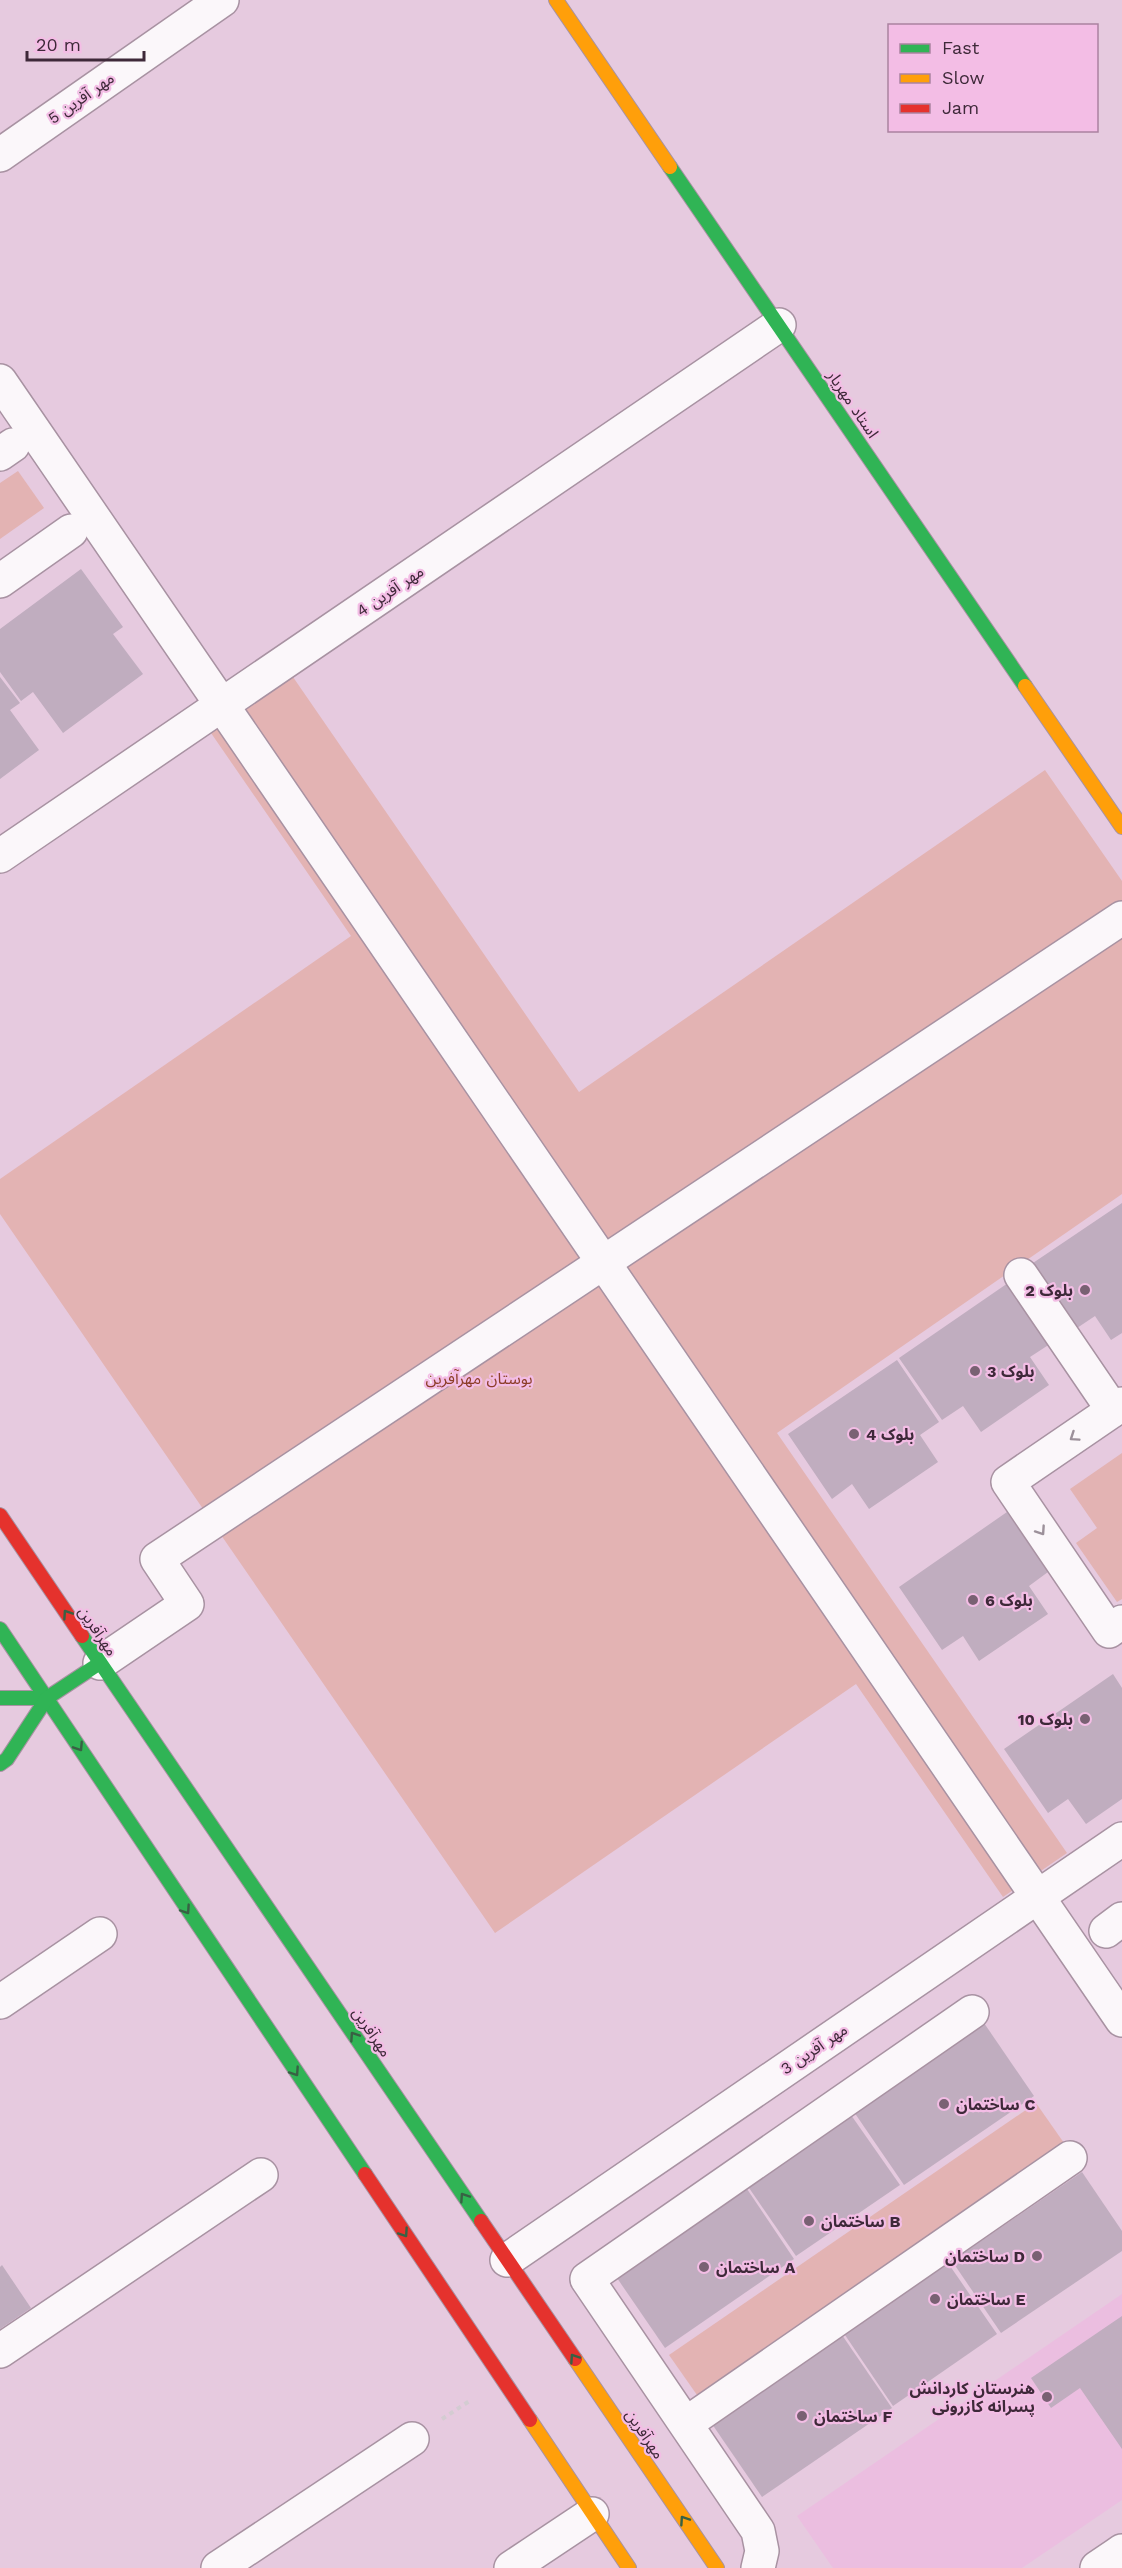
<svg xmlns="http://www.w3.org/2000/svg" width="1122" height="2568" font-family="'Work Sans','Noto Sans Arabic',sans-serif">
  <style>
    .built { fill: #ebbee0 }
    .green { fill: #e3b3b3 }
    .building { fill: #c0adbf }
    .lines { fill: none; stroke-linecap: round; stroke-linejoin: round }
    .street-casing { stroke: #a892a2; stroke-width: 36 }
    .fast-casing { stroke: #a892a2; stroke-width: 16 }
    .slow-casing { stroke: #a892a2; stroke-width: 16 }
    .jam-casing { stroke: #a892a2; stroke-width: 16 }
    .path { stroke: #d4ccd2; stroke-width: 4; stroke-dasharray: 4.5 4.5; stroke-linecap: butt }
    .street { stroke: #fbf7fa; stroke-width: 33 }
    .fast { stroke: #30b455; stroke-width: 14 }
    .slow { stroke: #ff9f0a; stroke-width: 14 }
    .jam { stroke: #e5322d; stroke-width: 14 }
    .oneway { stroke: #9c909a }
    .oneway2 { stroke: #386144 }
    .poi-dot { fill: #796173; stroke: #f3bde5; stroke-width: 2 }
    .labels { text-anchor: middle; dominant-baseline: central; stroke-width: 4.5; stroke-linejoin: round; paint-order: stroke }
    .street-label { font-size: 16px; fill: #3e2939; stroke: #f3bde5 }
    .poi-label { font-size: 16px; font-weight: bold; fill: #3e2939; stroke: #f3bde5; text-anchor: start }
    .park-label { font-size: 16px; fill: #8c3d28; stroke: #f3bde5 }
  </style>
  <rect width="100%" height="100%" fill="#e6cadf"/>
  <!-- built -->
  <path class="built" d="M1122,2294V2500L1022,2568H833L797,2516Z"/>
  <!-- green -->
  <g class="green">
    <path d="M18,471L44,508L0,539V483Z"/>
    <path d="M293,677L579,1092L1045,770L1122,881V1194L777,1433L1067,1853L1003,1897L856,1684L495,1933L0,1214V1179L351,936L211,733Z"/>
    <path d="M1122,1453V1599L1117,1602L1076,1543L1097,1528L1070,1489Z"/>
    <path d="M1036,2103L1064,2143L697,2395L669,2355Z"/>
  </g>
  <!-- building -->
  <g class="building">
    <path d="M81,569L123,627L113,634L143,674L63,733L33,692L21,701L0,672V629Z"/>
    <path d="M0,677L20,703L10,710L39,750L0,779Z"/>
    <path d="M1122,1203V1333L1111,1340L1095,1316L1074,1330L1030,1265Z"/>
    <path d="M1008,1283L1050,1344L1030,1357L1049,1385L981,1432L963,1406L942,1420L899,1358Z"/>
    <path d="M897,1360L939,1422L920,1435L938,1462L869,1509L852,1484L832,1499L788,1434Z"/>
    <path d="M1007,1512L1048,1572L1029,1586L1048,1614L979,1661L963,1636L942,1650L899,1587Z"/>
    <path d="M1113,1674L1122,1688V1799L1086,1824L1068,1799L1048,1813L1004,1749Z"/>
    <path d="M984,2023L1034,2096L904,2185L854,2112Z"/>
    <path d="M851,2115L900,2185L796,2256L747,2185Z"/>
    <path d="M1082,2172L1122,2231V2251L1001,2333L952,2261Z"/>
    <path d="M745,2186L794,2259L665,2348L615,2275Z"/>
    <path d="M948,2263L997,2334L893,2406L845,2335Z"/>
    <path d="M2,2265L31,2308L0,2329V2267Z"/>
    <path d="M1122,2316V2449L1080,2388L1051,2408L1031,2378Z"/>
    <path d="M842,2335L892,2408L762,2497L712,2424Z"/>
  </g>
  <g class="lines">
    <!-- street casing -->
    <g class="street-casing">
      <g id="street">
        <path d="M0,155L222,0"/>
        <path d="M0,381L1122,2020"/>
        <path d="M0,454L13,445"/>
        <path d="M0,581L71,531"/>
        <path d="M0,856L779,325"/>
        <path d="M1021,1275L1113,1410"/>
        <path d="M1122,1404L1008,1482L1109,1631L1122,1622"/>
        <path d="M100,1663L187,1604L157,1559L1122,918"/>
        <path d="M1106,1931L1122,1919"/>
        <path d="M0,2002L100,1934"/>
        <path d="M507,2260L1122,1839"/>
        <path d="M0,2351L261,2175"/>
        <path d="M687,2423L1070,2158"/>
        <path d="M218,2568L412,2439"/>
        <path d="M511,2568L592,2514"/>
        <path d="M758,2568L762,2551L758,2531L587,2279L972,2012"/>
        <path d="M1097,2568L1122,2551"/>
      </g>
    </g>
    <!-- fast casing -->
    <g class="fast-casing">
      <g id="fast">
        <path d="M670,167L1025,686"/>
        <path d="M0,1629L365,2174"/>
        <path d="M82,1636L481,2221"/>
        <path d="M0,1698H47"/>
        <path d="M0,1764L7,1759L47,1698L100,1663"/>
      </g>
    </g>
    <!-- slow casing -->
    <g class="slow-casing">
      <g id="slow">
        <path d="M556,0L670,167"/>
        <path d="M1025,686L1122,827"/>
        <path d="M575,2359L717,2568"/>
        <path d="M530,2420L629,2568"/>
      </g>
    </g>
    <!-- jam casing -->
    <g class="jam-casing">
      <g id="jam">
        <path d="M0,1515L82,1636"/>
        <path d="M365,2174L530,2420"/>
        <path d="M481,2221L575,2359"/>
      </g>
    </g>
    <!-- path -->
    <path class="path" d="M442,2419L471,2400"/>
    <!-- street -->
    <use href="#street" class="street"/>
    <!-- fast -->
    <use href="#fast" class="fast"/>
    <!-- slow -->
    <use href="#slow" class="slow"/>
    <!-- jam -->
    <use href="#jam" class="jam"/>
  </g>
  <!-- one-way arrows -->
  <defs><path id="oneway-chevron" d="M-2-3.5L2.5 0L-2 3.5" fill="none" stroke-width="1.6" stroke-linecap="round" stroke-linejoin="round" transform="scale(1.5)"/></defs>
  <g class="oneway">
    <use href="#oneway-chevron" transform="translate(1074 1437) rotate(146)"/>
    <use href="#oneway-chevron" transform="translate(1041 1531) rotate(56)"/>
  </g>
  <g class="oneway2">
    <use href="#oneway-chevron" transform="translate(67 1614) rotate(-124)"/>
    <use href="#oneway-chevron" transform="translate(79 1747) rotate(57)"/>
    <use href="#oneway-chevron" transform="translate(186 1910) rotate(56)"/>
    <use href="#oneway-chevron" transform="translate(354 2036) rotate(-124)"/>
    <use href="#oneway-chevron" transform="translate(295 2072) rotate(56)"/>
    <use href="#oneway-chevron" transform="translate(464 2197) rotate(-124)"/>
    <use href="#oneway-chevron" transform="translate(404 2233) rotate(56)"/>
    <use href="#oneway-chevron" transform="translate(574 2358) rotate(-124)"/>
    <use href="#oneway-chevron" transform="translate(684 2520) rotate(-124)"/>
  </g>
  <!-- markers -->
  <g class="poi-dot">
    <circle cx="1085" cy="1290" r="6"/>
    <circle cx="975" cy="1371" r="6"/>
    <circle cx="854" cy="1434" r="6"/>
    <circle cx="973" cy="1600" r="6"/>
    <circle cx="1085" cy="1719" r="6"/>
    <circle cx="944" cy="2104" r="6"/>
    <circle cx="809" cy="2221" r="6"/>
    <circle cx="1037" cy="2256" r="6"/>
    <circle cx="704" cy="2267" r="6"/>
    <circle cx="935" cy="2299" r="6"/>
    <circle cx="1047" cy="2397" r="6"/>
    <circle cx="802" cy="2416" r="6"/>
  </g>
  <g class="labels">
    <!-- street labels -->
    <g class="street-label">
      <text transform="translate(81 98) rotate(-35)">مهر آفرین 5</text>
      <text transform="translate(853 404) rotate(56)">استاد مهریار</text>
      <text transform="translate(390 591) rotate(-34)">مهر آفرین 4</text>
      <text transform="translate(98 1631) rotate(56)">مهرآفرین</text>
      <text transform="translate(372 2032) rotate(56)">مهرآفرین</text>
      <text transform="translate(814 2049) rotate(-34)">مهر آفرین 3</text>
      <text transform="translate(645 2434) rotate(56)">مهرآفرین</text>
    </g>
    <!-- poi labels -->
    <g class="poi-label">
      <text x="1073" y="1290" text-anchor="end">بلوک 2</text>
      <text x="987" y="1371">بلوک 3</text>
      <text x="866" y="1434">بلوک 4</text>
      <text x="985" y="1600">بلوک 6</text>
      <text x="1073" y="1719" text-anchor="end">بلوک 10</text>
      <text x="956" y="2104">ساختمان C</text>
      <text x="821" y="2221">ساختمان B</text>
      <text x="1025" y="2256" text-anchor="end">ساختمان D</text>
      <text x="716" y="2267">ساختمان A</text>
      <text x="947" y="2299">ساختمان E</text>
      <text x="1035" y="2388" text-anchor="end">هنرستان کاردانش<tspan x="1035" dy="18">پسرانه کازرونی</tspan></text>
      <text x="814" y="2416">ساختمان F</text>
    </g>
    <!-- park labels -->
    <g class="park-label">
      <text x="479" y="1378">بوستان مهرآفرین</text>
    </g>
  </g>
  <!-- legend -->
  <rect x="888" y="24" width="210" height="108" fill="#f3bde5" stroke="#ab82a0" stroke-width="1.5"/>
  <rect x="900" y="44" width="30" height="9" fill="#30b455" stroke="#ab82a0" stroke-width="1.5"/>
  <text x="942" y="54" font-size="18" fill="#3e2939">Fast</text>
  <rect x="900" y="74" width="30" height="9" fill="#ff9f0a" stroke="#ab82a0" stroke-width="1.5"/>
  <text x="942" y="84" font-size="18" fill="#3e2939">Slow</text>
  <rect x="900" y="104" width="30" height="9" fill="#e5322d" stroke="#ab82a0" stroke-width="1.5"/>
  <text x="942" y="114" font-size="18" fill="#3e2939">Jam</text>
  <!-- scale -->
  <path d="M27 51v9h117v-9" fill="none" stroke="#3e2939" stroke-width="3"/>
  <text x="36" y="51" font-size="18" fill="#3e2939" stroke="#f3bde5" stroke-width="4.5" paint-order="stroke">20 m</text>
</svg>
